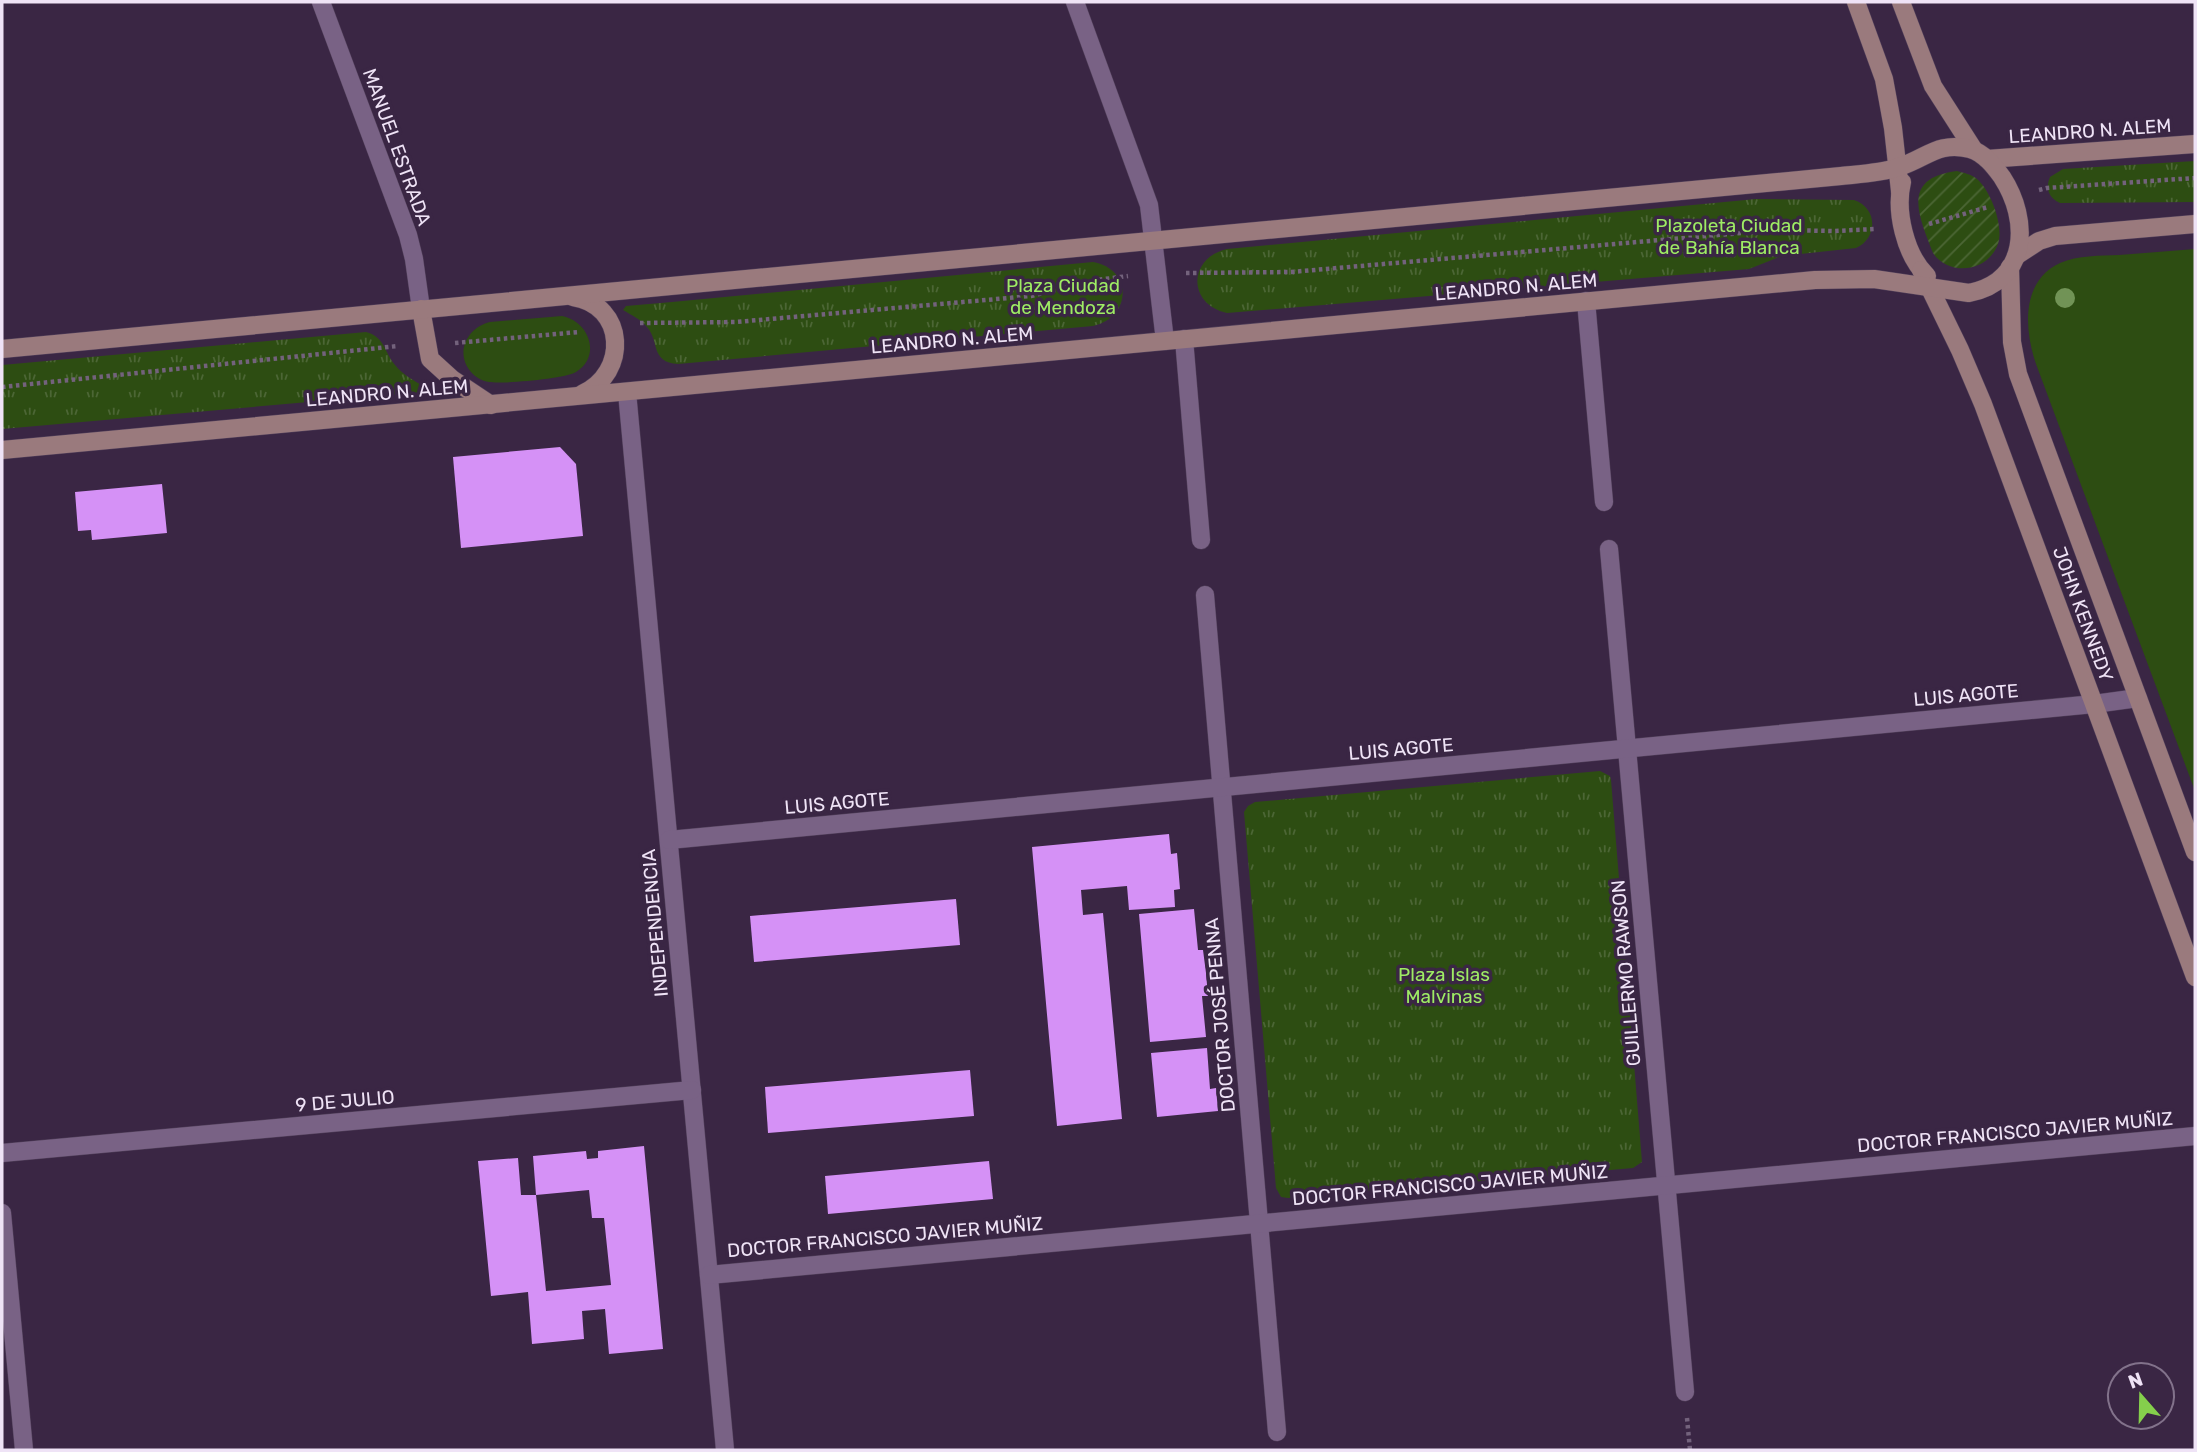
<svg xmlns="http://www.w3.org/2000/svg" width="2197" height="1452" font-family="Rubik,sans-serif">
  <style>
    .grass { fill: #2d4d12 }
    .park { fill: url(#park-tufts) }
    .garden { fill: url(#garden-furrows) }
    .building { fill: #d591f6 }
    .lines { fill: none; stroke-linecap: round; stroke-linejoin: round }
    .street-casing { stroke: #52415b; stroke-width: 19 }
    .secondary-casing { stroke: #52415b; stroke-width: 19 }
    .path { stroke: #73627c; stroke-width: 4.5; stroke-dasharray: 3.5 3.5; stroke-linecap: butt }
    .street { stroke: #796285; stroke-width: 18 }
    .secondary { stroke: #9a7a7d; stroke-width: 18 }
    .tree { fill: #719356 }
    .labels { text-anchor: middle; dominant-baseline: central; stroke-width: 7; stroke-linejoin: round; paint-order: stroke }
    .street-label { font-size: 19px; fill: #efe3f6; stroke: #3a2644 }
    .park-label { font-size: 19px; fill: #9eec64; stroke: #3a2644 }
  </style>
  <defs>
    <pattern id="park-tufts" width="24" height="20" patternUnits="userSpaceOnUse" patternTransform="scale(1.75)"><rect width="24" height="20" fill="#2d4d12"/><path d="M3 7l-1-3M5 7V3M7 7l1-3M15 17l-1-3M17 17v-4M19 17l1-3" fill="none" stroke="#4c6635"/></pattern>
    <pattern id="garden-furrows" width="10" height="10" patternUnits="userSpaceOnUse" patternTransform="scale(1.75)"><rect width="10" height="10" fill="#2d4d12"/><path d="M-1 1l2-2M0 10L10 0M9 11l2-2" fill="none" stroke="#4c6635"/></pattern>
  </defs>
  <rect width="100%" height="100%" fill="#3a2644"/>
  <!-- grass -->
  <g class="grass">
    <path d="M2195,249V791L2036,364C2024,329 2021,281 2060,263C2078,255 2100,256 2119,255C2145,253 2170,251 2195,249Z"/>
    <path d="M562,316C589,321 602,356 576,372C564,379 503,384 489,382C482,381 475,377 471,372C454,352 468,327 490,322Z"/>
  </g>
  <!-- park -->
  <g class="park">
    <path d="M2195,161V202L2060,203C2049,198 2045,189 2050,177L2063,169Z"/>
    <path d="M1756,199L1854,200C1878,208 1878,238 1856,248L1782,256L1749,269L1227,313C1187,304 1188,258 1227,249Z"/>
    <path d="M1093,262C1133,269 1132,317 1093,326L678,364C650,362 660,342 647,327C641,319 631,315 623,310L626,306L672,302Z"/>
    <path d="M366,332C385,337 384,352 395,365C402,374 413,380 423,386V392L2,429V365Z"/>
    <path d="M1600,771L1610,776L1611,780L1642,1162L1633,1168L1288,1198L1281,1197L1276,1188L1244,812L1248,806L1255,802Z"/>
  </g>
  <!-- garden -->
  <path class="garden" d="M1957,171C1964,173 1971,174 1977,179C1991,191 2004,226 1998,244C1988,272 1949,277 1933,253C1919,216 1900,178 1957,171Z"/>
  <!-- building -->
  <g class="building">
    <path d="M560,447L576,464L583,536L461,548L453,457Z"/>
    <path d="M162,484L167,533L92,540L91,530L78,531L75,492Z"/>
    <path d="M1169,834L1171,854L1177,853L1180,889L1174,890L1175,907L1129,910L1127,886L1081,890L1083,915L1103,913L1122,1119L1057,1126L1032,847Z"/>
    <path d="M956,899L960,945L754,962L750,916Z"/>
    <path d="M1194,909L1198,950H1203L1206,973L1208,996H1202L1206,1037L1150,1042L1139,914Z"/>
    <path d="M1207,1048L1210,1089L1216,1088L1218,1111L1157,1117L1151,1053Z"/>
    <path d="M970,1070L974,1116L768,1133L765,1087Z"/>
    <path d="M644,1146L663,1349L609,1354L605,1309L582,1311L584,1339L532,1344L528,1292L491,1296L478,1161L518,1158L521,1195H536L546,1291L611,1285L604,1218H592L589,1190L536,1195L533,1156L586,1151L587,1159L598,1158V1151Z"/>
    <path d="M989,1161L993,1199L828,1214L825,1176Z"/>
  </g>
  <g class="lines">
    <!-- street casing -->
    <g class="street-casing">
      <g id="street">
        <path d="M321,2L408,235L414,259L421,309"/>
        <path d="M1075,2L1149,205L1165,341"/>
        <path d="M1586,301L1604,502"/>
        <path d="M1184,339L1201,540"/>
        <path d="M627,392L725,1450"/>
        <path d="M1609,549L1685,1392"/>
        <path d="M1205,595L1277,1432"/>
        <path d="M669,840L2094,704L2138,698"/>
        <path d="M2,1153L692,1090"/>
        <path d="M2,1213L24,1450"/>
        <path d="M709,1275L2195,1136"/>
      </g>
    </g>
    <!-- secondary casing -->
    <g class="secondary-casing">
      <g id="secondary">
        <path d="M1856,2L1884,79L1893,128L1900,191"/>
        <path d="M1901,2L1933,86L1974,150"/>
        <path d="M1987,159L2195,144"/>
        <path d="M1902,182C1895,211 1905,255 1927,276"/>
        <path d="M2016,256L2039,241L2055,236L2195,224"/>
        <path d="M2010,267L2012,342L2018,374L2195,852"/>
        <path d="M1921,270L1960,350L1983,404L2195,977"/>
        <path d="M573,297C626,305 629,373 582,394"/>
        <path d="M421,309L430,359L452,379L491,405"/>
        <path d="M2,349L1841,176C1860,174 1881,173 1899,167C1927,158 1938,141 1970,149C1984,153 1994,166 2002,177C2030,220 2029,281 1969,293L1874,279L1815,280L2,450"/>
      </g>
    </g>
    <!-- path -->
    <g class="path">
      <path d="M2039,190L2047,188L2195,178"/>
      <path d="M1929,224L1988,207"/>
      <path d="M1186,273L1291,272L1776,230L1835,231L1875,229"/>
      <path d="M640,323L736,322L1031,296L1097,280L1128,276"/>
      <path d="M455,343L579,332"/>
      <path d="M2,387L398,346"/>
      <path d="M1687,1418L1690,1450"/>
    </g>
    <!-- street -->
    <use href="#street" class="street"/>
    <!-- secondary -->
    <use href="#secondary" class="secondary"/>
  </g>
  <!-- trees -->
  <circle class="tree" cx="2065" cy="298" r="10"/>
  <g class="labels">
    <!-- street labels -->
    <g class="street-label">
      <text transform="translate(2090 131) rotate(-4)">LEANDRO N. ALEM</text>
      <text transform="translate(397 147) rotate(70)">MANUEL ESTRADA</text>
      <text transform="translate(1516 287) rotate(-5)">LEANDRO N. ALEM</text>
      <text transform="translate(952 340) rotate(-5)">LEANDRO N. ALEM</text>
      <text transform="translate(387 393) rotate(-5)">LEANDRO N. ALEM</text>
      <text transform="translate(2083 614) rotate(70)">JOHN KENNEDY</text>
      <text transform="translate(1966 695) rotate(-5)">LUIS AGOTE</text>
      <text transform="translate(1401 749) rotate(-5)">LUIS AGOTE</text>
      <text transform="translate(837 803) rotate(-5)">LUIS AGOTE</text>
      <text transform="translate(655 923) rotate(-95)">INDEPENDENCIA</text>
      <text transform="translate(1626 973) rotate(-95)">GUILLERMO RAWSON</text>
      <text transform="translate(1220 1015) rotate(-95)">DOCTOR JOSÉ PENNA</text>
      <text transform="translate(345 1101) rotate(-5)">9 DE JULIO</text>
      <text transform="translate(2015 1132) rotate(-5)">DOCTOR FRANCISCO JAVIER MUÑIZ</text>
      <text transform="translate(1450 1185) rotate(-5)">DOCTOR FRANCISCO JAVIER MUÑIZ</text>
      <text transform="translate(885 1237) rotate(-5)">DOCTOR FRANCISCO JAVIER MUÑIZ</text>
    </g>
    <!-- park labels -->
    <g class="park-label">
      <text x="1729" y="225">Plazoleta Ciudad<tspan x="1729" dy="22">de Bahía Blanca</tspan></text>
      <text x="1063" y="285">Plaza Ciudad<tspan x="1063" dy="22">de Mendoza</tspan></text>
      <text x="1444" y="974">Plaza Islas<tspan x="1444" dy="22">Malvinas</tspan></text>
    </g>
  </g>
  <!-- border -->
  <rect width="2197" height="1452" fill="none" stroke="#efe3f6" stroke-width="7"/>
  <!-- north arrow -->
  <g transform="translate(2141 1396) rotate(340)"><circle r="33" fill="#3a2644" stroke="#82728b" stroke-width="2"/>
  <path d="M0-5L12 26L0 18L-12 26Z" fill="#85cf4c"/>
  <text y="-10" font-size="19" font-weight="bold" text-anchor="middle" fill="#efe3f6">N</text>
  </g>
</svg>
